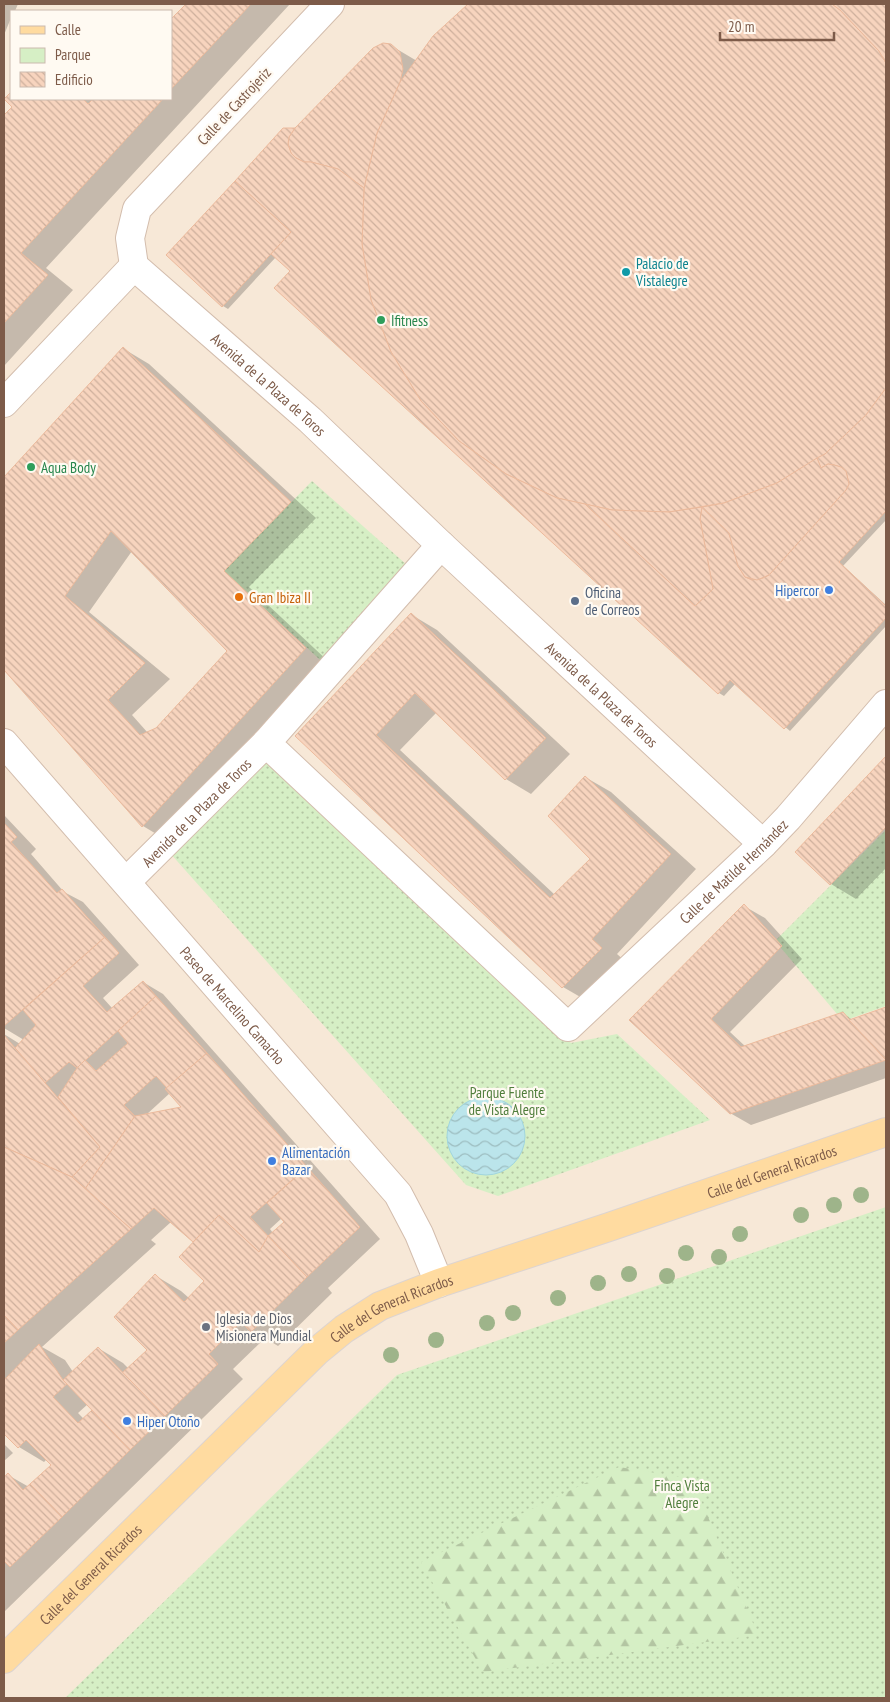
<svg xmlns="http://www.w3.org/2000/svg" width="890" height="1702" font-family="'PT Sans Narrow',sans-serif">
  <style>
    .residential { fill: #f7e8d7; fill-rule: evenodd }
    .green { fill: url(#green-dots) }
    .forest { fill: url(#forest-firs) }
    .water { fill: url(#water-waves); stroke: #a0d5de }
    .shadow { fill: #0003; fill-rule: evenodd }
    .building { fill: url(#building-back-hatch); stroke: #ecba9c; fill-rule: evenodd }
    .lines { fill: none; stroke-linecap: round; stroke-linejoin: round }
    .street-casing { stroke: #d3bdad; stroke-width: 30 }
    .primary-casing { stroke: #ddd4d0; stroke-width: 30 }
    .street { stroke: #fff; stroke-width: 28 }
    .primary { stroke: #ffdba0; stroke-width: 28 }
    .tree { fill: #9eb48a }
    .culture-dot { fill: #0f9aa8; stroke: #fffaf2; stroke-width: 2 }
    .leisure-dot { fill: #2e9e5b; stroke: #fffaf2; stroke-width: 2 }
    .shop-dot { fill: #3f7fe0; stroke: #fffaf2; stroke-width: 2 }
    .food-dot { fill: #e8710a; stroke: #fffaf2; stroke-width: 2 }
    .service-dot { fill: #5c6f8a; stroke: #fffaf2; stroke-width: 2 }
    .worship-dot { fill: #6b7280; stroke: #fffaf2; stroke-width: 2 }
    .labels { text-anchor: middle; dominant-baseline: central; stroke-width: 4.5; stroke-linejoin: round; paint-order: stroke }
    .street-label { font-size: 15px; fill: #7d5b49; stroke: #fffaf2 }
    .culture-label { font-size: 15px; fill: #0d838f; stroke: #fffaf2; text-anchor: start }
    .leisure-label { font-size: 15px; fill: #27864d; stroke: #fffaf2; text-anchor: start }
    .shop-label { font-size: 15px; fill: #366cbe; stroke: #fffaf2; text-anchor: start }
    .service-label { font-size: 15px; fill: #4e5e75; stroke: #fffaf2; text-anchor: start }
    .food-label { font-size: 15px; fill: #c56008; stroke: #fffaf2; text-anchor: start }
    .park-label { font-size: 15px; fill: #507e3c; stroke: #fffaf2 }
    .worship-label { font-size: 15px; fill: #5b616d; stroke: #fffaf2; text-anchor: start }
  </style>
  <defs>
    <pattern id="green-dots" width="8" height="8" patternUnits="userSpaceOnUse" patternTransform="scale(1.25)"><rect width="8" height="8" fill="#d6efc5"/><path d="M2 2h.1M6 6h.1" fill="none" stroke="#b3c5a2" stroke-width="1.8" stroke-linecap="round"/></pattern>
    <pattern id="forest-firs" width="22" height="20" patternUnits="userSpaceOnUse" patternTransform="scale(1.25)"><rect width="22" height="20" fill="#d6efc5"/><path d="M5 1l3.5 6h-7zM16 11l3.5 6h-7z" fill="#b3c5a2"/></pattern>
    <pattern id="water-waves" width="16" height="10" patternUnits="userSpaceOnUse" patternTransform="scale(1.25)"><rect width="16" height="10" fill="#bbe5eb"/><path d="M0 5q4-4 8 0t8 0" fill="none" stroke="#9dbdc0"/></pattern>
    <pattern id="building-back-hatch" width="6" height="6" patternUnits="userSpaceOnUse" patternTransform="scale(1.25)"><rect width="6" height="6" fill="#f7d4be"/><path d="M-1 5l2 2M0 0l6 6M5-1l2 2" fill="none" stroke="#cdaf9c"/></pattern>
  </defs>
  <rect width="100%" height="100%" fill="#fef6e9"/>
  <!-- residential -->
  <path class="residential" d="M4,4H886V1698H4ZM11,11H171V99H11Z"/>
  <!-- green -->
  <g class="green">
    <path d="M312,481L416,573L331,670L224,571Z"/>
    <path d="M263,755L571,1043L617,1034L710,1120L498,1196L466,1185L169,852Z"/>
    <path d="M886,830V1006L843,1021L775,941Z"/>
    <path d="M886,1207V1698H65L397,1375Z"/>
  </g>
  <!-- forest -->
  <path class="forest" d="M619,1467L692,1479L758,1635L483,1672L421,1562Z"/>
  <!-- water -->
  <circle class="water" cx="486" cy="1136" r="39"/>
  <!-- shadow -->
  <g class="shadow">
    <path d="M4,4H18L15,11H11V18L4,35Z"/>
    <path d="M188,4H290L46,268L73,290L4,366V117L13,107L6,99L11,94V99H91L93,101L95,99H171V21Z"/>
    <path d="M472,4H886V520L843,566L886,605V626L790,731L735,684L724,696L719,693L276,257L228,309L223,306L295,129L390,45L417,61L434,37Z"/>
    <path d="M124,349L149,364L316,518L249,587L330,663L168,841L143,826L4,668V478ZM132,551L229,651L157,729L148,733L132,715L170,679L89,612Z"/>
    <path d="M412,615L437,630L570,754L531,794L506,779L437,712L400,750L555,895L592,859L585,777L611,792L696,869L617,954L627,963L589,1002L563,987L297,736Z"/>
    <path d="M886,758V868L856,899L831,884L796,852Z"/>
    <path d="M4,815L36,849L31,854L64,892L83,902L139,965L103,998L112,1008L143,982L163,994L380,1239L328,1288L332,1293L278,1346L265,1338L233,1369L243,1379L4,1612V1479L8,1475L29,1487L52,1465L47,1459L44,1462L19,1447L4,1432V1034L20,1044L24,1040L4,1028ZM170,1093L183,1108L146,1115ZM282,1218L286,1222L273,1233L270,1229ZM171,1222L195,1242L206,1281L189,1298L181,1291L156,1276L149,1350L129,1369L123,1363L98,1348L73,1372L65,1360L42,1347L156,1244L151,1240ZM88,1404L94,1410L84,1419L78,1413Z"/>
    <path d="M744,906L765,918L802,959L730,1032L746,1047L843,1014L853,1020L886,1009V1078L751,1125L730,1113L631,1020Z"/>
    <path d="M4,1444L13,1453L4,1461Z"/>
  </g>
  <!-- building -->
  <g class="building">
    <path d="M186,4H251L171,89V19Z"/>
    <path d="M468,4H832L840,10L879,51L886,63V388L866,415L825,454L777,483L724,503L669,512L612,510L557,498L506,474L459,441L421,401L391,352L371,300L362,244L364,188L377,133L400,82L433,36Z"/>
    <path d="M832,4H886V63L879,51L840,10Z"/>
    <path d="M383,43L391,44L400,52L403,69L400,82L377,133L364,188L338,169L311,162H304L296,158L291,153L288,144L289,137L295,128L373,48Z"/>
    <path d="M11,92V99H83L88,104L93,99H163L21,253L48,275L4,323V115L12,107L4,99Z"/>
    <path d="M283,128H295L289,137L288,144L291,153L296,158L304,162H311L338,169L364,188L362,244L371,300L391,352L421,401L459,441L506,474L557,498L585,504L695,606L713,589L700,519L702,507L729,533L738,566L745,577L752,580L763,578L769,575L846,490L849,484L846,471L841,467L834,465L828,464L821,468L817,458L825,454L866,415L886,388V511L839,562L886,606V618L784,729L730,680L718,694L274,288L290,271L271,254L291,232L235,181Z"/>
    <path d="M235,181L291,232L222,307L166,255Z"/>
    <path d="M123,347L291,502L224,571L306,648L142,827L4,670V477ZM111,531L227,651L156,728L140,735L108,700L145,663L65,596Z"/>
    <path d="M817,458L821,468L828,464L834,465L841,467L846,471L849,484L846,490L769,575L757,580L745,577L738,566L729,533L702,507L724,503L777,483Z"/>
    <path d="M585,504L612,510L669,512L702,507L700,519L713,589L695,606Z"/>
    <path d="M411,613L546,738L505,780L415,693L376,735L550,898L590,859L548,816L585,776L671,854L592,939L602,948L562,988L295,736Z"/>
    <path d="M886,756V827L830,885L795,852Z"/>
    <path d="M4,823L17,837L11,842L57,893L62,889L105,937L4,1026Z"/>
    <path d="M744,904L782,946L711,1019L741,1047L843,1012L886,1060L730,1114L629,1020Z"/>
    <path d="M105,937L119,953L83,986L107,1012L143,981L156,996L77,1068L69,1062L45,1083L15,1048L36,1025L23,1010Z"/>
    <path d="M156,996L207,1053L167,1088L156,1076L124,1105L135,1116L85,1189L72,1177L100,1147L58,1097L77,1068L85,1060L96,1071L128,1043L118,1031Z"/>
    <path d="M886,1007V1060L849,1020Z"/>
    <path d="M4,1035L100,1147L72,1177L4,1147Z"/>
    <path d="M207,1053L307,1167L250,1217L269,1237L259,1252L219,1215L193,1242L154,1208L131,1229L85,1189L135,1116L181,1107L165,1089Z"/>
    <path d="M4,1147L72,1177L131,1229L18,1330L4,1315Z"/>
    <path d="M307,1167L360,1227L307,1277L268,1236L284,1222L267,1203Z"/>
    <path d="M219,1215L259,1252L268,1236L307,1277L251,1332L241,1322L209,1354L218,1364L165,1416L122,1373L147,1350L114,1317L155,1274L184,1302L204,1281L179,1257Z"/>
    <path d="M4,1315L18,1330L4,1343Z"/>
    <path d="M39,1344L63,1380L67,1384L53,1397L78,1423L92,1410L130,1450L62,1517L30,1484L51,1465L26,1440L18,1448L4,1434V1380Z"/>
    <path d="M98,1347L165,1416L130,1450L63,1380Z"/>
    <path d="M8,1473L23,1490L30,1484L62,1517L10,1567L4,1561V1477Z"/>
  </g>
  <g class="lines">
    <!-- street casing -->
    <g class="street-casing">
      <g id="street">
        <path id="s1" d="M330,4L137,209L130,238L134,266L310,420L441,545L763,844"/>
        <path d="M4,403L134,266"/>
        <path id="s2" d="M441,545L266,743L568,1027L763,844L788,818L886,704"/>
        <path id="s3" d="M4,743L398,1194L419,1234L439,1283"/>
        <path id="s4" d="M126,882L266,743"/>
      </g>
    </g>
    <!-- primary casing -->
    <g class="primary-casing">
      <g id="primary">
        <path id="s5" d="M4,1659L316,1352L344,1329L380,1306L439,1283L609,1227L886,1132"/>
      </g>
    </g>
    <!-- street -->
    <use href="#street" class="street"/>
    <!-- primary -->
    <use href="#primary" class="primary"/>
  </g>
  <!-- trees -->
  <g class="tree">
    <circle cx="861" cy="1195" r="8"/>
    <circle cx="834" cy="1205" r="8"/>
    <circle cx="801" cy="1215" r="8"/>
    <circle cx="740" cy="1234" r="8"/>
    <circle cx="686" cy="1253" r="8"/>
    <circle cx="719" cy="1257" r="8"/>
    <circle cx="629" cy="1274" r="8"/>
    <circle cx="667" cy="1276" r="8"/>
    <circle cx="598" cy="1283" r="8"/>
    <circle cx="558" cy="1298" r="8"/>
    <circle cx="513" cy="1313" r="8"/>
    <circle cx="487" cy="1323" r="8"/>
    <circle cx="436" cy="1340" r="8"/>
    <circle cx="391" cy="1355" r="8"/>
  </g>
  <!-- markers -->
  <circle class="culture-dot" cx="626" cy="272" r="5"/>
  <g class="leisure-dot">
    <circle cx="381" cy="320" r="5"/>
    <circle cx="31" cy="467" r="5"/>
  </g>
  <g class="shop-dot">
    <circle cx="829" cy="590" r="5"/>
    <circle cx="272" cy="1161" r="5"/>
    <circle cx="127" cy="1421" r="5"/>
  </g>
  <circle class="food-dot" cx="239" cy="597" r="5"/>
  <circle class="service-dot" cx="575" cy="601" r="5"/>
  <circle class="worship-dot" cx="206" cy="1327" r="5"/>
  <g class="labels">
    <!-- street labels -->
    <g class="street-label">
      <text transform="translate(234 106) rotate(-47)">Calle de Castrojeriz</text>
      <text stroke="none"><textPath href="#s1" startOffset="519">Avenida de la Plaza de Toros</textPath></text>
      <text stroke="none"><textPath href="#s1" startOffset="974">Avenida de la Plaza de Toros</textPath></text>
      <text stroke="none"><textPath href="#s4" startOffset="99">Avenida de la Plaza de Toros</textPath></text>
      <text stroke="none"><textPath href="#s2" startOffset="906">Calle de Matilde Hernández</textPath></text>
      <text stroke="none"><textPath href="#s3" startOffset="348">Paseo de Marcelino Camacho</textPath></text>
      <text stroke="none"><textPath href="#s5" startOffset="931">Calle del General Ricardos</textPath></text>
      <text stroke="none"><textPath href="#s5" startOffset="526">Calle del General Ricardos</textPath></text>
      <text stroke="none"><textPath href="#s5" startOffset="121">Calle del General Ricardos</textPath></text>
    </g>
    <!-- culture labels -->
    <g class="culture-label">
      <text x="636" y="263">Palacio de<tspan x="636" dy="17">Vistalegre</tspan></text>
    </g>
    <!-- leisure labels -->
    <g class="leisure-label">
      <text x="391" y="320">Ifitness</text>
      <text x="41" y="467">Aqua Body</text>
    </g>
    <!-- shop labels -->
    <g class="shop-label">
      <text x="819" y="590" text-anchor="end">Hipercor</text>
      <text x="282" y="1152">Alimentación<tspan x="282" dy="17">Bazar</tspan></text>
      <text x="137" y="1421">Hiper Otoño</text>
    </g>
    <!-- service labels -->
    <g class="service-label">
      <text x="585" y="592">Oficina<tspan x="585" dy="17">de Correos</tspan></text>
    </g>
    <!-- food labels -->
    <g class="food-label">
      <text x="249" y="597">Gran Ibiza II</text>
    </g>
    <!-- park labels -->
    <g class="park-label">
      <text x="507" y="1092">Parque Fuente<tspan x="507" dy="17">de Vista Alegre</tspan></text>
      <text x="682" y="1485">Finca Vista<tspan x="682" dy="17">Alegre</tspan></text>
    </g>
    <!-- worship labels -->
    <g class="worship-label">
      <text x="216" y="1318">Iglesia de Dios<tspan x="216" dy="17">Misionera Mundial</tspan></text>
    </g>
  </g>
  <!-- border -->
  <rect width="890" height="1702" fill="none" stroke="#7d5b49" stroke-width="10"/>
  <!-- legend -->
  <rect x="10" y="10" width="162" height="90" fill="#fffaf2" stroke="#cbbaae"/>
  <rect x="20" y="26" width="25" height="8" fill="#ffdba0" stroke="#cbbaae"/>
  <text x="55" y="35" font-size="15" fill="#7d5b49">Calle</text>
  <rect x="20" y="48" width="25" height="15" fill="#d6efc5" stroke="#cbbaae"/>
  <text x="55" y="60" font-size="15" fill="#7d5b49">Parque</text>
  <rect x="20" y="72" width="25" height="15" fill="url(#building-back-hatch)" stroke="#cbbaae"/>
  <text x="55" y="85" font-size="15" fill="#7d5b49">Edificio</text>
  <!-- scale -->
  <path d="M720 32v8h114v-8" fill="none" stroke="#7d5b49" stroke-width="2.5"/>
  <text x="728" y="32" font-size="15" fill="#7d5b49" stroke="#fffaf2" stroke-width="4" paint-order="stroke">20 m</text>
</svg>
